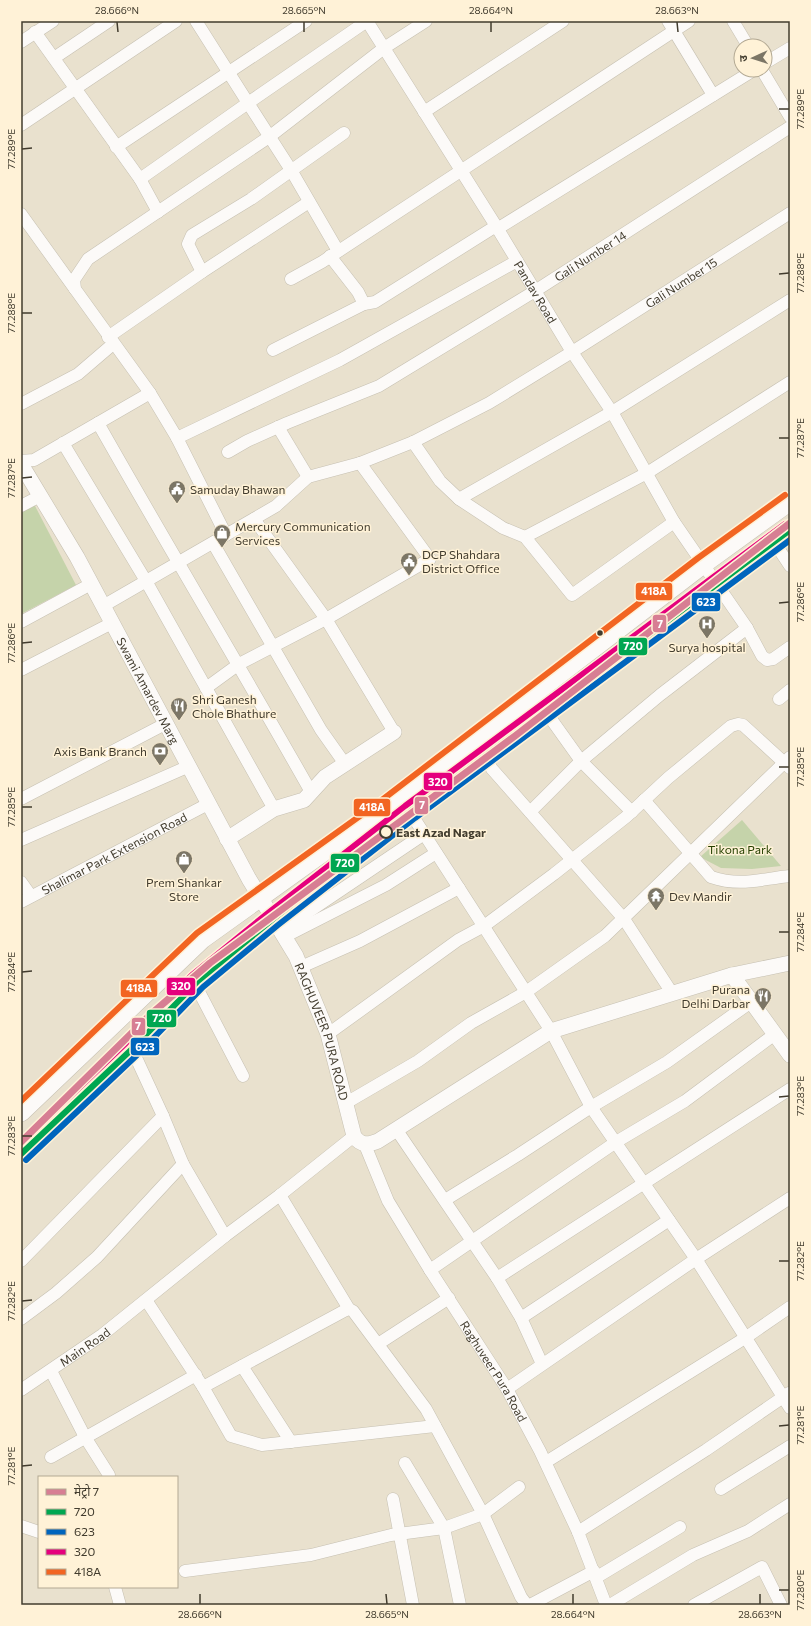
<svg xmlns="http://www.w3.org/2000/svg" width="811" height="1626" font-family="Commissioner,'Noto Sans Devanagari',sans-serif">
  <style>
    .green { fill: #c5d3aa }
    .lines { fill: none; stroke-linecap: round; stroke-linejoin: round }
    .minor-casing { stroke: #c6c0b2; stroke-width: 13 }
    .tertiary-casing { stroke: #c6c0b2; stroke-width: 16 }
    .primary-casing { stroke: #c6c0b2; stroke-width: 20 }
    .minor { stroke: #fcfaf8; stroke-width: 12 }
    .tertiary { stroke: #fcfaf8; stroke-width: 15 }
    .primary { stroke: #fcfaf8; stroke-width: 19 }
    .bus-1-casing { stroke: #fff2d7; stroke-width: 9 }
    .bus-2-casing { stroke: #fff2d7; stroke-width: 9 }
    .bus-3-casing { stroke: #fff2d7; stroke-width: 9 }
    .bus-4-casing { stroke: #fff2d7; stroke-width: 9 }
    .bus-1 { stroke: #00a651; stroke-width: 6 }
    .bus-2 { stroke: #0065bd; stroke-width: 6 }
    .bus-3 { stroke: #e5007d; stroke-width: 6 }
    .bus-4 { stroke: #f26522; stroke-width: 6 }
    .metro-1-casing { stroke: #fff2d7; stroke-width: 10 }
    .metro-1 { stroke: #d77e93; stroke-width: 7 }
    .ticks { fill: none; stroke: #423c2e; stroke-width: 1.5 }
    .bus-dot { fill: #423c2e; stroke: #fff2d7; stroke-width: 1.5 }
    .stop-dot { fill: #fff2d7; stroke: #423c2e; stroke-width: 2 }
    .labels { text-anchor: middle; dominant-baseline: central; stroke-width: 3; stroke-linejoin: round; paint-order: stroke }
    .street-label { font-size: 12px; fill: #423c2e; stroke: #fff2d7 }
    .poi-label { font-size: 12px; fill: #423c2e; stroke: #fff2d7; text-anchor: start }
    .stop-label { font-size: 12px; font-weight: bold; fill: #423c2e; stroke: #fff2d7; text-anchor: start }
    .park-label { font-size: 12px; fill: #264101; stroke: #fff2d7 }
    .line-badge { stroke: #fff2d7; stroke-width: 1.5 }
    .badge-label { font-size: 11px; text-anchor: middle; font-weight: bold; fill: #fff }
    .neatline { fill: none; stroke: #423c2e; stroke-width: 1.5 }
    .ticks-label { font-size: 10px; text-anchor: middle; fill: #423c2e }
  </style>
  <rect width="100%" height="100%" fill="#e9e1ce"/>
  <!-- green -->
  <g class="green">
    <path d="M34,504L76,585L21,614V507Z"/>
    <path d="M742,820L781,866L752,869L721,868L700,857Z"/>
  </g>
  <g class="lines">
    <!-- minor casing -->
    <g class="minor-casing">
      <g id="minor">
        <path id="s1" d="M367,21L496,226L572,352L612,412L674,522L747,628L762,656L767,660L773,659L790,647"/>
        <path d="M668,21L713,95"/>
        <path d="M733,21L748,46"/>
        <path d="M35,32L140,179L158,212"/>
        <path d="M21,42L53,21"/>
        <path d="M54,58L109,21"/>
        <path d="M765,63L790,48"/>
        <path d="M762,70L790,117"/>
        <path d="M424,112L563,21"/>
        <path d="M21,125L176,21"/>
        <path d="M116,147L306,21"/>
        <path d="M140,179L248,103L196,21"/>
        <path d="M21,214L75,289"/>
        <path d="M497,229L754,70"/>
        <path d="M338,251L291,170L248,103L367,21"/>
        <path d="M330,256L358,292L364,304"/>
        <path d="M202,272L188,244L192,235L251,199L344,133"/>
        <path d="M291,279L322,262L689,21"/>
        <path d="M108,337L202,272L309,202"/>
        <path d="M273,350L364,304L375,302L496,226"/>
        <path d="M21,404L78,374L113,344"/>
        <path d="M98,423C168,547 241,668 311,792"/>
        <path d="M278,427L308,477"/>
        <path d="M177,438L340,360L517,261"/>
        <path d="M413,442L440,481L459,499L612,412L790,300"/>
        <path d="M63,443L146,581L274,809"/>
        <path id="s2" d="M228,452L247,441L287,423L379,386L535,291L790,127"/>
        <path d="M21,461L34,460L150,393"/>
        <path d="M459,499L503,528L525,537L572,595L674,522"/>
        <path d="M21,506L40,496"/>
        <path d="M254,519L326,619L394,732"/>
        <path d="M226,535L177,438L150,393L75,289L74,280L88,259L269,137L384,48L426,21"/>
        <path d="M525,537L647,473L790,382"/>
        <path d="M774,542L790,566"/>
        <path d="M213,543L321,730L345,764"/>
        <path id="s3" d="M103,606L276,506L308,477L360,463L413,442L489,403L572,352L790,213"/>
        <path d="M21,622L91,584"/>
        <path d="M21,670L112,623"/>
        <path d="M206,688L239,664L326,619L430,559L360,463"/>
        <path d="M779,699L790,690"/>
        <path d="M546,712L581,761L632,812"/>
        <path d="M485,758L492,769L624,919L672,993"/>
        <path d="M21,799L165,724"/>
        <path d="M644,800L711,877C741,887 760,879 790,876"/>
        <path d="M410,812L551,1031L591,1107L696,1259L790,1408"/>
        <path d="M530,812L581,761L660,695L747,628"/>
        <path d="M21,840L187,767"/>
        <path d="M21,882L31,896"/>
        <path id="s4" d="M21,902L208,804"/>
        <path d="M280,931L424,834"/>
        <path d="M284,937L386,885L436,853"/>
        <path d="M301,967L360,941L459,888"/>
        <path d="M195,984L243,1076"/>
        <path d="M328,1034L458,940L484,926L554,874L626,817L668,778L731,726L738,724L743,725L790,768"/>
        <path d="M132,1049L163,1116L183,1164L225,1236"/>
        <path d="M346,1103L418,1061L471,1023L526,992L605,936L790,757"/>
        <path d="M396,1129L497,1278L521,1318L542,1364"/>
        <path id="s5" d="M365,1145L388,1201L430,1270L507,1389L540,1451L578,1532L606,1605"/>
        <path d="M280,1195L349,1309"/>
        <path d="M445,1200L518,1155L591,1107L667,1062L751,1002"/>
        <path d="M21,1261L163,1116"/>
        <path d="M430,1270L616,1142L685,1101L775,1034"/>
        <path d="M497,1278L790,1089"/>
        <path d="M146,1300L203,1387L231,1436L262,1445L435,1426"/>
        <path d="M521,1318L669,1220"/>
        <path d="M21,1319L56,1293L97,1257L183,1164"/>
        <path d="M378,1344L449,1298"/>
        <path d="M242,1366L291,1442"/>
        <path d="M51,1371L85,1437L109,1475"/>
        <path d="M203,1387L344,1311L349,1309L353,1311L426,1409L483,1514L521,1597L527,1605"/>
        <path d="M507,1389L696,1259L790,1198"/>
        <path id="s6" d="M21,1390L102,1335L225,1236L280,1195L354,1136"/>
        <path d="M51,1457L196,1375"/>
        <path d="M546,1462L745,1338L790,1307"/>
        <path d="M405,1463L444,1528L460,1605"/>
        <path d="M721,1489L790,1446"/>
        <path d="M393,1499L413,1605"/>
        <path d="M21,1526L39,1532"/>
        <path d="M578,1532L706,1450L789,1393"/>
        <path d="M185,1571L311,1555L391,1535L444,1528L483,1514L519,1487"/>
        <path d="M597,1577L680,1527"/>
        <path d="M115,1587L120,1605"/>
        <path d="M530,1605L594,1571"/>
        <path d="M610,1605L693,1555L748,1531L790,1504"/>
        <path d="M694,1605L762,1567L781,1605"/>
      </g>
    </g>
    <!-- tertiary casing -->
    <g class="tertiary-casing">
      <g id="tertiary">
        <path id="s7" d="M21,464L77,557L249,879L296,956L328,1034L354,1136C361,1146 368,1145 378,1141L551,1031L732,975L790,963"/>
        <path d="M227,839L274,809L304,800L325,777L394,732"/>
        <path d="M732,975L790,1055"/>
      </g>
    </g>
    <!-- primary casing -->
    <g class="primary-casing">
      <g id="primary">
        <path d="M21,1112L202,939L383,809L703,564L790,501"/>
        <path d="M21,1154L132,1049L198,981L273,919L410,812L790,530"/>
      </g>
    </g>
    <!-- minor -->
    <use href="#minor" class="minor"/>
    <!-- tertiary -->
    <use href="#tertiary" class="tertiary"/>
    <!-- primary -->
    <use href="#primary" class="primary"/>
    <!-- bus-1 casing -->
    <g class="bus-1-casing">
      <path id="bus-1" d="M21,1154L132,1049L198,981L273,919L410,812L790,530"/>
    </g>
    <!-- bus-2 casing -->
    <g class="bus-2-casing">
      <path id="bus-2" d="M26,1160L137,1055L203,987L278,925L415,818L790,540"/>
    </g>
    <!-- bus-3 casing -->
    <g class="bus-3-casing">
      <path id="bus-3" d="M21,1143L126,1043L192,975L268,913L405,806L785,524"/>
    </g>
    <!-- bus-4 casing -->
    <g class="bus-4-casing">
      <path id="bus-4" d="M21,1101L197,933L378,803L698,558L785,495"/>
    </g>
    <!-- bus-1 -->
    <use href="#bus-1" class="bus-1"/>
    <!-- bus-2 -->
    <use href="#bus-2" class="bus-2"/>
    <!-- bus-3 -->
    <use href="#bus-3" class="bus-3"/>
    <!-- bus-4 -->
    <use href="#bus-4" class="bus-4"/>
    <!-- metro-1 casing -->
    <g class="metro-1-casing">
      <path id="metro-1" d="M21,1142L150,1015L210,963L515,736L790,523"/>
    </g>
    <!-- metro-1 -->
    <use href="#metro-1" class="metro-1"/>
  </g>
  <!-- ticks -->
  <path class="ticks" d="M117,22L118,32M304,22V32M491,22V32M677,22L678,32M779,109H789M22,149L32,148M779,274L789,273M22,313H32M779,438H789M22,478L32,477M779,603L789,602M22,643L32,642M779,767H789M22,807H32M779,932H789M22,972L32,971M779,1097L789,1096M22,1136H32M779,1261H789M22,1301L32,1300M779,1426L789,1425M22,1466L32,1465M779,1590H789M200,1594V1604M386,1594L387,1604M573,1594V1604M760,1594V1604"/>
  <!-- icons -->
  <defs>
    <g id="civic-pin" transform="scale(0.9)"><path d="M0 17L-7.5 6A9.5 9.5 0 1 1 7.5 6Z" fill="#7c7666" stroke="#fff2d7"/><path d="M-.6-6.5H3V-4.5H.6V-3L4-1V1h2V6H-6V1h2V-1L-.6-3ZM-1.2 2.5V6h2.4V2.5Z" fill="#fff"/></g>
    <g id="shop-pin" transform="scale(0.9)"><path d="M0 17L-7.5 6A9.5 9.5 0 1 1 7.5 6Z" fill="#7c7666" stroke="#fff2d7"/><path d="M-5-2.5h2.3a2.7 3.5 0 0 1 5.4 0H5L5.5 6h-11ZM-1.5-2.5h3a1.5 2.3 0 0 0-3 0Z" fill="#fff"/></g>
    <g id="hospital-pin" transform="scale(0.9)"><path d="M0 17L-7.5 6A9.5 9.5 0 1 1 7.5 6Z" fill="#7c7666" stroke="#fff2d7"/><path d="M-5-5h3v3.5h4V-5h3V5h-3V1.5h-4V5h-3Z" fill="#fff"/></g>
    <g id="restaurant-pin" transform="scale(0.9)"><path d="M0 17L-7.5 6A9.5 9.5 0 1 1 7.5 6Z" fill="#7c7666" stroke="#fff2d7"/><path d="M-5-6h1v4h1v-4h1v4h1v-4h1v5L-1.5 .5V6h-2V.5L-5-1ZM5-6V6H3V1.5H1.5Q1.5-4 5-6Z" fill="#fff"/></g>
    <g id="bank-pin" transform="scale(0.9)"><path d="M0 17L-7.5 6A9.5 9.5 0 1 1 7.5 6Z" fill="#7c7666" stroke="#fff2d7"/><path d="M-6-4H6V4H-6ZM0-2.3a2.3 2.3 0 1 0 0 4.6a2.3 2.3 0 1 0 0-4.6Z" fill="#fff"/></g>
    <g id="temple-pin" transform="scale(0.9)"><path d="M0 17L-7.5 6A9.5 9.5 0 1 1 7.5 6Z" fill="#7c7666" stroke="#fff2d7"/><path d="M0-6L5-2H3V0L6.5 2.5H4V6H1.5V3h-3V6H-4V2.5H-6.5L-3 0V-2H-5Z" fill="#fff"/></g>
  </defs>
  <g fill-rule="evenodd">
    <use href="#civic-pin" x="177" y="489"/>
    <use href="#shop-pin" x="222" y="533"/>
    <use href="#civic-pin" x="409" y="561"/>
    <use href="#hospital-pin" x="707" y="624"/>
    <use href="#restaurant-pin" x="179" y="706"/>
    <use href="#bank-pin" x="160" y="751"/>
    <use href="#shop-pin" x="184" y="859"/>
    <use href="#temple-pin" x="656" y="896"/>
    <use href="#restaurant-pin" x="763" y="996"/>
  </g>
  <!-- markers -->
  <circle class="bus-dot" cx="600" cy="633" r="3.5"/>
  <circle class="stop-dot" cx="386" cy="832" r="6"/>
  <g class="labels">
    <!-- street labels -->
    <g class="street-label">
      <text stroke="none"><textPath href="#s2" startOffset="413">Gali Number 14</textPath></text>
      <text stroke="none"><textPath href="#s3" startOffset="666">Gali Number 15</textPath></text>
      <text stroke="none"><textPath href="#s1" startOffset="319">Pandav Road</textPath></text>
      <text stroke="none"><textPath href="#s7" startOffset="260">Swami Amardev Marg</textPath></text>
      <text stroke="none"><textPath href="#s4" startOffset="105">Shalimar Park Extension Road</textPath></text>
      <text stroke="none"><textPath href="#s7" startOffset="644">RAGHUVEER PURA ROAD</textPath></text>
      <text stroke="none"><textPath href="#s6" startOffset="77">Main Road</textPath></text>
      <text stroke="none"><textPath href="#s5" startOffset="261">Raghuveer Pura Road</textPath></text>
    </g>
    <!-- poi labels -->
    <g class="poi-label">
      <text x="190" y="489">Samuday Bhawan</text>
      <text x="235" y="526">Mercury Communication<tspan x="235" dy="14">Services</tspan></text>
      <text x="422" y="554">DCP Shahdara<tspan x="422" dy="14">District Office</tspan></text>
      <text x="707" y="647" text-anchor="middle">Surya hospital</text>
      <text x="192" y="699">Shri Ganesh<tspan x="192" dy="14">Chole Bhathure</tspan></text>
      <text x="147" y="751" text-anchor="end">Axis Bank Branch</text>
      <text x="184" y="882" text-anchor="middle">Prem Shankar<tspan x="184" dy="14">Store</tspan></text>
      <text x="669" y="896">Dev Mandir</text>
      <text x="750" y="989" text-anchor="end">Purana<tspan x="750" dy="14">Delhi Darbar</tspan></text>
    </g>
    <!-- stop labels -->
    <g class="stop-label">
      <text x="396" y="832">East Azad Nagar</text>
    </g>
    <!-- park labels -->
    <g class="park-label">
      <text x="740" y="849">Tikona Park</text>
    </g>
  </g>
  <g class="line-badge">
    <rect x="635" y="582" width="38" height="19" rx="4" fill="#f26522"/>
    <rect x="691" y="592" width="30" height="20" rx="4" fill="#0065bd"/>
    <rect x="652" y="614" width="15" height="19" rx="4" fill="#d77e93"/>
    <rect x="618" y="637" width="30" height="19" rx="4" fill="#00a651"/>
    <rect x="423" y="772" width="30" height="19" rx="4" fill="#e5007d"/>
    <rect x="414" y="796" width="15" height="19" rx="4" fill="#d77e93"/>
    <rect x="353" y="798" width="38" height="19" rx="4" fill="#f26522"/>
    <rect x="330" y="853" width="30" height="20" rx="4" fill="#00a651"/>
    <rect x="166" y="977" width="30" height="19" rx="4" fill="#e5007d"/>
    <rect x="120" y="979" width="38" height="19" rx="4" fill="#f26522"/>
    <rect x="146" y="1009" width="31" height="19" rx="4" fill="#00a651"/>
    <rect x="131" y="1017" width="15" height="19" rx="4" fill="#d77e93"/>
    <rect x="130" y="1037" width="30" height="19" rx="4" fill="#0065bd"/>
  </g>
  <g class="badge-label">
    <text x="654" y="595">418A</text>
    <text x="706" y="606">623</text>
    <text x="660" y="628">7</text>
    <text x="633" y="650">720</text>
    <text x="438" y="786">320</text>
    <text x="422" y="809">7</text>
    <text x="372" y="811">418A</text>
    <text x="345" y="867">720</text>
    <text x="181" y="990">320</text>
    <text x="139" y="992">418A</text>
    <text x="162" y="1022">720</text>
    <text x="138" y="1030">7</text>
    <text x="145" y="1051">623</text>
  </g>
  <!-- border -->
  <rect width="811" height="1626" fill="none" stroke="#fff2d7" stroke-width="44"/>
  <!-- legend -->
  <rect x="38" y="1476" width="140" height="112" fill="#fff2d7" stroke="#b3a993"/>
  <rect x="46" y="1489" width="20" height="6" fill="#d77e93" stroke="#b3a993"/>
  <text x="74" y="1496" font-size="12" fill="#423c2e">मेट्रो 7</text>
  <rect x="46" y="1509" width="20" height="6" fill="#00a651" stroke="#b3a993"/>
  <text x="74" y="1516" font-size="12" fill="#423c2e">720</text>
  <rect x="46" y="1529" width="20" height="6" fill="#0065bd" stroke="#b3a993"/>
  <text x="74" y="1536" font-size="12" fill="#423c2e">623</text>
  <rect x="46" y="1549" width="20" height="6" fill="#e5007d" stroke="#b3a993"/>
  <text x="74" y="1556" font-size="12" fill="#423c2e">320</text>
  <rect x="46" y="1569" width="20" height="6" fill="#f26522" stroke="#b3a993"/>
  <text x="74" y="1576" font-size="12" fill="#423c2e">418A</text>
  <!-- north arrow -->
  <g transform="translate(753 58) rotate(267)"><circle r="19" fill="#fff2d7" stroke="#b3a993"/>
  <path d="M0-3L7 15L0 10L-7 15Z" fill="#7c7666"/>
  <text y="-6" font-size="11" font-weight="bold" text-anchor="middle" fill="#423c2e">उ</text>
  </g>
  <rect x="22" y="22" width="767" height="1582" class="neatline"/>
  <g class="ticks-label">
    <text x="117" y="14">28.666°N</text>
    <text x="304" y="14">28.665°N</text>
    <text x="491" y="14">28.664°N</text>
    <text x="677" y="14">28.663°N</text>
    <text transform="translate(800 109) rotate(-90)" y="4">77.289°E</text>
    <text transform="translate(11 149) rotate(-90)" y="4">77.289°E</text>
    <text transform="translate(800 273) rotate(-90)" y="4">77.288°E</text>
    <text transform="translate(11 313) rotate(-90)" y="4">77.288°E</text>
    <text transform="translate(800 438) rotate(-90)" y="4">77.287°E</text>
    <text transform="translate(11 478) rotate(-90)" y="4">77.287°E</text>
    <text transform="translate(800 602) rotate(-90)" y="4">77.286°E</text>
    <text transform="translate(11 643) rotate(-90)" y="4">77.286°E</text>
    <text transform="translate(800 767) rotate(-90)" y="4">77.285°E</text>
    <text transform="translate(11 807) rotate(-90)" y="4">77.285°E</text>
    <text transform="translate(800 932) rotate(-90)" y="4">77.284°E</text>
    <text transform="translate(11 972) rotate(-90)" y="4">77.284°E</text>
    <text transform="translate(800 1096) rotate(-90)" y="4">77.283°E</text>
    <text transform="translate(11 1136) rotate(-90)" y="4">77.283°E</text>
    <text transform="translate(800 1261) rotate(-90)" y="4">77.282°E</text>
    <text transform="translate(11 1301) rotate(-90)" y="4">77.282°E</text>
    <text transform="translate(800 1425) rotate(-90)" y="4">77.281°E</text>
    <text transform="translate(11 1466) rotate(-90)" y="4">77.281°E</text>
    <text transform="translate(800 1590) rotate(-90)" y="4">77.280°E</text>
    <text x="200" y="1618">28.666°N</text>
    <text x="387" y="1618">28.665°N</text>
    <text x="573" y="1618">28.664°N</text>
    <text x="760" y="1618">28.663°N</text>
  </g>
</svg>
